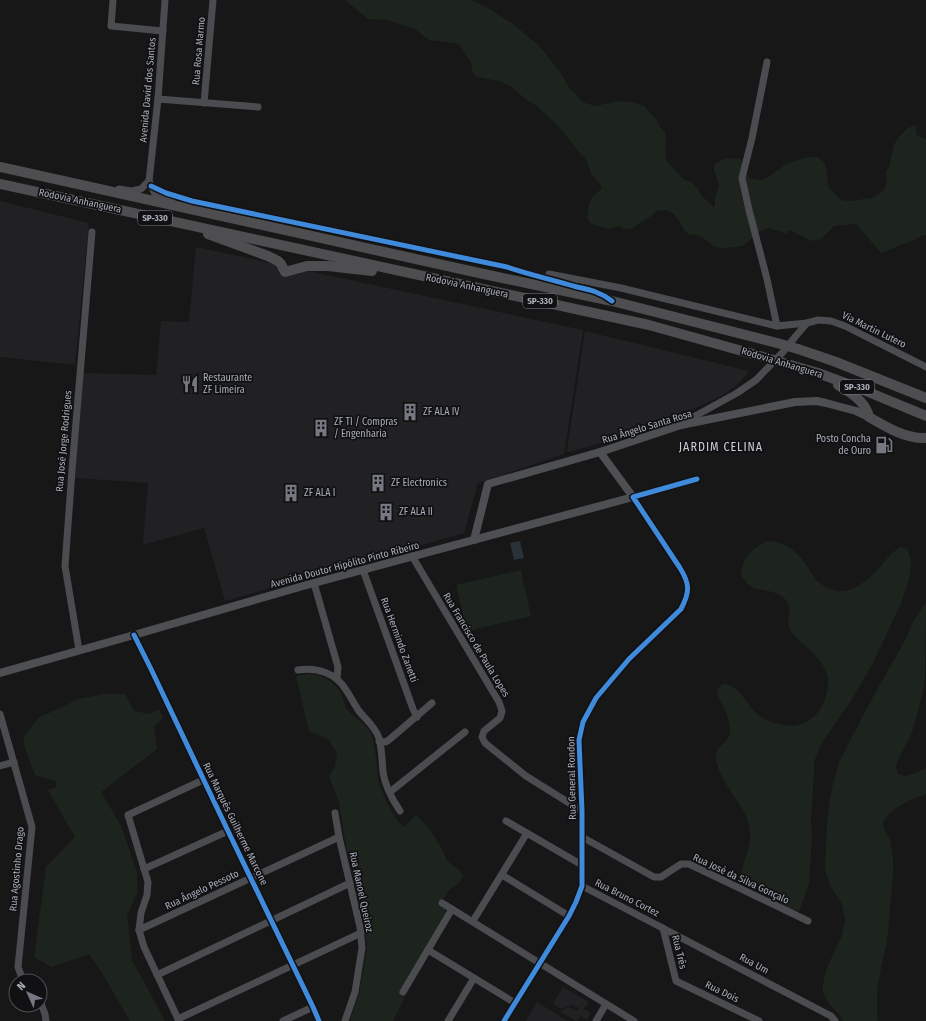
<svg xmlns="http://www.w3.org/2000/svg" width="926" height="1021" font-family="'Fira Sans Condensed',sans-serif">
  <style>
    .built { fill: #212123 }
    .green { fill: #1d241e }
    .water { fill: #2a3239 }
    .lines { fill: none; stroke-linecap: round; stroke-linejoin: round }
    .minor { stroke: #4b4c50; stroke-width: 7 }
    .major { stroke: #4d4f52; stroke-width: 8 }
    .highway { stroke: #4e4e51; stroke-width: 10 }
    .highway-bridge { stroke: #4e4e51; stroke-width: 10 }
    .cycleway-casing { stroke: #111113; stroke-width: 8 }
    .cycleway { stroke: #408adc; stroke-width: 5 }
    .labels { text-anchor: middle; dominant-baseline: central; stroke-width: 3.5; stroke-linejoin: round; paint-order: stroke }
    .shield { fill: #111113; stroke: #7b7e86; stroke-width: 1 }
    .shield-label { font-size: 9px; font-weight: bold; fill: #a8adb8 }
    .street-label { font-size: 10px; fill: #a8adb8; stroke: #111113 }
    .poi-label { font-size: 10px; fill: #a8adb8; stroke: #111113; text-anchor: start }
    .quarter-label { font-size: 12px; letter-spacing: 1px; fill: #c9ccd4; stroke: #111113 }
  </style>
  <rect width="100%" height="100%" fill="#171717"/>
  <!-- built -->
  <g class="built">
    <path d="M0,201L89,223L75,365L0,357Z"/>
    <path d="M196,247L583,330L564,454L478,483L464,533L225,601L204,528L143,545L148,483L74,478L83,373L156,375L161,321L189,322Z"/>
    <path d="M585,331L749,371L740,382L723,395L660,425L570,452L567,451Z"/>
    <path d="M563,987L589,1002L584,1009L591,1013L587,1020L580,1016L577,1021H576L560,1011L569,1007L577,1011L579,1008L571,1004L569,1006L561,1009L553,1004Z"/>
    <path d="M537,1002L568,1021H526Z"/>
  </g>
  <!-- green -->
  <g class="green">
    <path d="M345,0H471L488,8L513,24L537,44L546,54L562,75L570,89L575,93L582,102L595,106L620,101L637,103L644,106L656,119L660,127L665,132L666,140L665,150L666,160L683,179L691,182L697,188L701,195L713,207H715V198L719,186L714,169L715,164L726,158L741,159L745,172L750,178L757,180L765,179L788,163L808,157H817L825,163L829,188L841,200L849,201L872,198L879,194L885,188L887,180L886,172L890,164L893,147L897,139L908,128L916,125V134L920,137L926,139V235H923L916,239L881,253L856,224L834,226L821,239L811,241L790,230L785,234L782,232L768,228L758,233L744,245L738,247L721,248L715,247L700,236L688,234L683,228L678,219L673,213L665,210L657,211L651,216L631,229L623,228L619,226L609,229L592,224L589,221L587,217L589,204L592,198L600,190L602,187C599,182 594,178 591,173C589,167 587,162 585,157L581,155L561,129L537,106L528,101L510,86L499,81L477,77L472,71V64L459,44L429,40L415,29L387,20L368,19Z"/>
    <path d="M767,541C770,541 773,541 776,542C788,544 801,556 807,566C810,570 812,575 815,579C819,583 823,586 828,588C842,595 853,590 865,581C879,572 886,556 900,547L907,549L910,556L911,564L909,579L902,601L873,663L852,699L822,743L816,756L814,763V771L811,821L812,836L809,882L807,890L799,911L792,910L773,900L755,886L748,883L742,878C741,863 749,853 750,840C751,830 748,819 744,811C736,798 710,766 717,751C721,743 730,740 730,731C730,724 728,716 725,710C721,702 718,699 717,690L723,684C725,684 727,684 729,685C738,687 749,706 756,713C765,721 781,726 793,726C805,725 816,717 822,706C834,680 828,667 808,648C802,643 795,637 791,631C783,619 798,607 780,595C768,588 754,593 745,581C744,579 742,577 741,575C741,575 742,570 742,569C743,556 755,547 767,541Z"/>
    <path d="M521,570L531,616L467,631L456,585Z"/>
    <path d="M926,602L925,677L923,692L913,729L910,737L899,758L896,766L898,774L905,776L913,774L926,768V794C909,801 893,806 883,822L884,829L891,842L893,859V875L887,942L883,958L877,990V1014L878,1021H843L842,1018L827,1001L823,992V985L826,970L842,935L845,920L842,904L830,885L825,870L827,823L829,807L833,784L839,762L868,706L903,644L913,622Z"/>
    <path d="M306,674C316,674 323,676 331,682C335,686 339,688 341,693C343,698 344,703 346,708C353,718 366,723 371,734C376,748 376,762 378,776C379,787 391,812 398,821C399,823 402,825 404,827L416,815L429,828L443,851L447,861L459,870L463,876L460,882L449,890L440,904L444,907L446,912L401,990L404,999L393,1021H350L359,994L367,949L366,936L346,847L339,802L329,776L335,767L337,753L329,740L309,731L296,676Z"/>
    <path d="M104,694H125L134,711L150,714L159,709L163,718L154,726L157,749L101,792L121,826L137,872V894L127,915L132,960L165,1021H130L102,973L89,954L52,967L34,957L46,867L75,837L48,790L57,787L55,781L35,775L24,745V737L38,718L79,699Z"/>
  </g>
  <!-- water -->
  <path class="water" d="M520,541L524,558L514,560L510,543Z"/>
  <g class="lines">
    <!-- minor -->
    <g class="minor">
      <path d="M113,0L111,26L163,31"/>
      <path d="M165,0L158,99L149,181L155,194L157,196L172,200"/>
      <path d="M767,62L752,138L742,178L749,210L767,279L777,326"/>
      <path d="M158,99L258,107"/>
      <path d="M204,103L213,0"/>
      <path d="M151,186L166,193L192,201L507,267C531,275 555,280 579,287C589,290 600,292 608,298"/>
      <path d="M119,189L132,191L141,189L149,181"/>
      <path d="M549,274L621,288L777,326L807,323"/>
      <path d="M683,424L697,415L737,393L756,380L783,352L795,337L807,323L818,320L831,321L845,326L926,367"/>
      <path d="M412,556L499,702L502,711L500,718L484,731L482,737L485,743L526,776L582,811"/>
      <path d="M363,570L413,709L417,717"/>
      <path d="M314,583L338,667L337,679"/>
      <path d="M134,635L151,669L228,831L313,1007L319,1021"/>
      <path d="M79,650L65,566L72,470L92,232"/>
      <path d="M298,670C317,667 336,673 346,690C351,697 354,704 359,711C366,720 375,726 379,738C382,749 382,761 383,772C385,786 392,799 400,811"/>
      <path d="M0,714L32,827L18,967L22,978L24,981"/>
      <path d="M379,741L386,742L390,739L432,703"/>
      <path d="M0,766L14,762"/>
      <path d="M390,792L465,732"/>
      <path d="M335,813L339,837L360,927L362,948L355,992L345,1021"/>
      <path d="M506,821L582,865"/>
      <path d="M582,837L654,877H661L681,864H689L808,921"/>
      <path d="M144,869L228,831"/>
      <path d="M502,875L569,916"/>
      <path d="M582,886L831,1016L835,1021"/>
      <path d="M442,903L634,1021"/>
      <path d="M473,921L527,833"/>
      <path d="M663,928L676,981L759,1021"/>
      <path d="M139,930L339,837"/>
      <path d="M428,950L515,1003"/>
      <path d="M157,975L350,883"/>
      <path d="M403,992L452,909"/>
      <path d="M40,1001L45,1014L46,1021"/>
      <path d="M178,1019L361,933"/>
      <path d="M179,1021L144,947L139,930L141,913L147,895L148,882L128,815L203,780"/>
      <path d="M283,1021L313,1007"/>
      <path d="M448,1021L474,978"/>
      <path d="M504,1021L569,916L576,902L582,886V811L579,740L583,722L596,698L629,659L681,609C690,592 690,584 680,568L633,497L697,479"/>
      <path d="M596,1021L606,1004"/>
    </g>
    <!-- major -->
    <g class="major">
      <path d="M474,540L488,484L600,452L681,425L795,402L817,401L826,403L856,411L869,417"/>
      <path d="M0,673L134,635L303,586L633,497L600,452"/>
    </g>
    <!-- highway -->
    <g class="highway">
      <path d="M0,167L479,273L612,301L777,343"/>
      <path d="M0,184L649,325L767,358"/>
      <path d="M208,234L268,256L278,261L281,264L285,272L307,266H328L372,271"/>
      <path d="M798,349L836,362L926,398"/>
      <path d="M787,364L818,373L861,389L926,416"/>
      <path d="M838,385C851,392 866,402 869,417C886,427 906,439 926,438"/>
    </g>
    <!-- highway-bridge -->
    <g class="highway-bridge">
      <path d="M777,343L798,349"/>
      <path d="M767,358L787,364"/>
    </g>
    <!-- cycleway casing -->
    <g class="cycleway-casing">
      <g id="cycleway">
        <path d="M151,186L166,193L192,201L507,267C530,275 554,280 577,287C591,290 600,292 612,301"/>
        <path d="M134,635L151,669L228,831L313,1007L319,1021"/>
        <path d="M504,1021L569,916L576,902L582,886V811L579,740L583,722L596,698L629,659L681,609C690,592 690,584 680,568L633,497L697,479"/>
      </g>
    </g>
    <!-- cycleway -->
    <use href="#cycleway" class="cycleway"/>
  </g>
  <!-- icons -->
  <defs>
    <g id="restaurant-bare" transform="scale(1.38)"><path d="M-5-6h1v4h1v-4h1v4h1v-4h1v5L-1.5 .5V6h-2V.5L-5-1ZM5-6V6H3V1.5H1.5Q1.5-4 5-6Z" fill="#757880" stroke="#111113" stroke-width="2.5" paint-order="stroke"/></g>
    <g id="building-bare" transform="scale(1.38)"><path d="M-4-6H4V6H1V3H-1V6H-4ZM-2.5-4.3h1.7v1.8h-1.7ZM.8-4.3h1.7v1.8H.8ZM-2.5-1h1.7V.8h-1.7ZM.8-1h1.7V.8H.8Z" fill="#757880" stroke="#111113" stroke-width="2.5" paint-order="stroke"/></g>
    <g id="fuel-bare" transform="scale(1.38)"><path d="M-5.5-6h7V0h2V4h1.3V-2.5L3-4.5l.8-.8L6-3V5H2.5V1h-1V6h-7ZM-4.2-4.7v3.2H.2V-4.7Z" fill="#757880" stroke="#111113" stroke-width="2.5" paint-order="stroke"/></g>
  </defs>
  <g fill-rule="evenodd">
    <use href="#restaurant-bare" x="190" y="384"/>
    <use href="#building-bare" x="410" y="412"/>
    <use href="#building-bare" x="321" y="428"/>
    <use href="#fuel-bare" x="884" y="445"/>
    <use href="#building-bare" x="378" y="483"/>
    <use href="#building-bare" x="291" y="493"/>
    <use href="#building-bare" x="386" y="512"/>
  </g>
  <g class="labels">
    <!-- shield labels -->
    <g class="shield">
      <rect x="138" y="211" width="34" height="14" rx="3"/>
      <rect x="523" y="294" width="34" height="14" rx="3"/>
      <rect x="840" y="380" width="34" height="14" rx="3"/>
    </g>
    <g class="shield-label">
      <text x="155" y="218">SP-330</text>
      <text x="540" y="301">SP-330</text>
      <text x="857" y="387">SP-330</text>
    </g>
    <!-- street labels -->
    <g class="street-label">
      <text transform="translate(199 51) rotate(-85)">Rua Rosa Marmo</text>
      <text transform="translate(148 90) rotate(-85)">Avenida David dos Santos</text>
      <text transform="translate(80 201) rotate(12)">Rodovia Anhanguera</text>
      <text transform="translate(467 286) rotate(12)">Rodovia Anhanguera</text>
      <text transform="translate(874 330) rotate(26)">Via Martin Lutero</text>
      <text transform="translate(782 363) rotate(17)">Rodovia Anhanguera</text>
      <text transform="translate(647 427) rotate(-17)">Rua Ângelo Santa Rosa</text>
      <text transform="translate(64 441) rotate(-85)">Rua José Jorge Rodrigues</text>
      <text transform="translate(345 565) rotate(-15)">Avenida Doutor Hipólito Pinto Ribeiro</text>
      <text transform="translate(399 640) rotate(70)">Rua Hermindo Zanetti</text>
      <text transform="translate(476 645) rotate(59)">Rua Francisco de Paula Lopes</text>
      <text transform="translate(572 778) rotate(-91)">Rua General Rondon</text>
      <text transform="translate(235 824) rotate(64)">Rua Marquês Guilherme Marcone</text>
      <text transform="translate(17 869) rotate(-85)">Rua Agostinho Drago</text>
      <text transform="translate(741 879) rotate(25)">Rua José da Silva Gonçalo</text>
      <text transform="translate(202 890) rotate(-25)">Rua Ângelo Pessoto</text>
      <text transform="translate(361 892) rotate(78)">Rua Manoel Queiroz</text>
      <text transform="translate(627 898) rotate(27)">Rua Bruno Cortez</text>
      <text transform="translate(679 952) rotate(76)">Rua Três</text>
      <text transform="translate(754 964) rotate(28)">Rua Um</text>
      <text transform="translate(722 992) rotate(26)">Rua Dois</text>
    </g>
    <!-- poi labels -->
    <g class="poi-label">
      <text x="203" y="378">Restaurante<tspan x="203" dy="12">ZF Limeira</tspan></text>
      <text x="423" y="412">ZF ALA IV</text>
      <text x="334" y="422">ZF TI / Compras<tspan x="334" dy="12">/ Engenharia</tspan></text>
      <text x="871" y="439" text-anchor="end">Posto Concha<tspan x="871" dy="12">de Ouro</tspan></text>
      <text x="391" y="483">ZF Electronics</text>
      <text x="304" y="493">ZF ALA I</text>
      <text x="399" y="512">ZF ALA II</text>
    </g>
    <!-- quarter labels -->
    <g class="quarter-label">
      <text x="721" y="447">JARDIM CELINA</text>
    </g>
  </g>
  <!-- north arrow -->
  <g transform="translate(28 993) rotate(315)"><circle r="19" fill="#111113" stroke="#4d4f55"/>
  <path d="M0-3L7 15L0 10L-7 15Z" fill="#757880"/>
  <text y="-6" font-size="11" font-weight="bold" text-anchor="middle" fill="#a8adb8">N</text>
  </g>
</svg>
